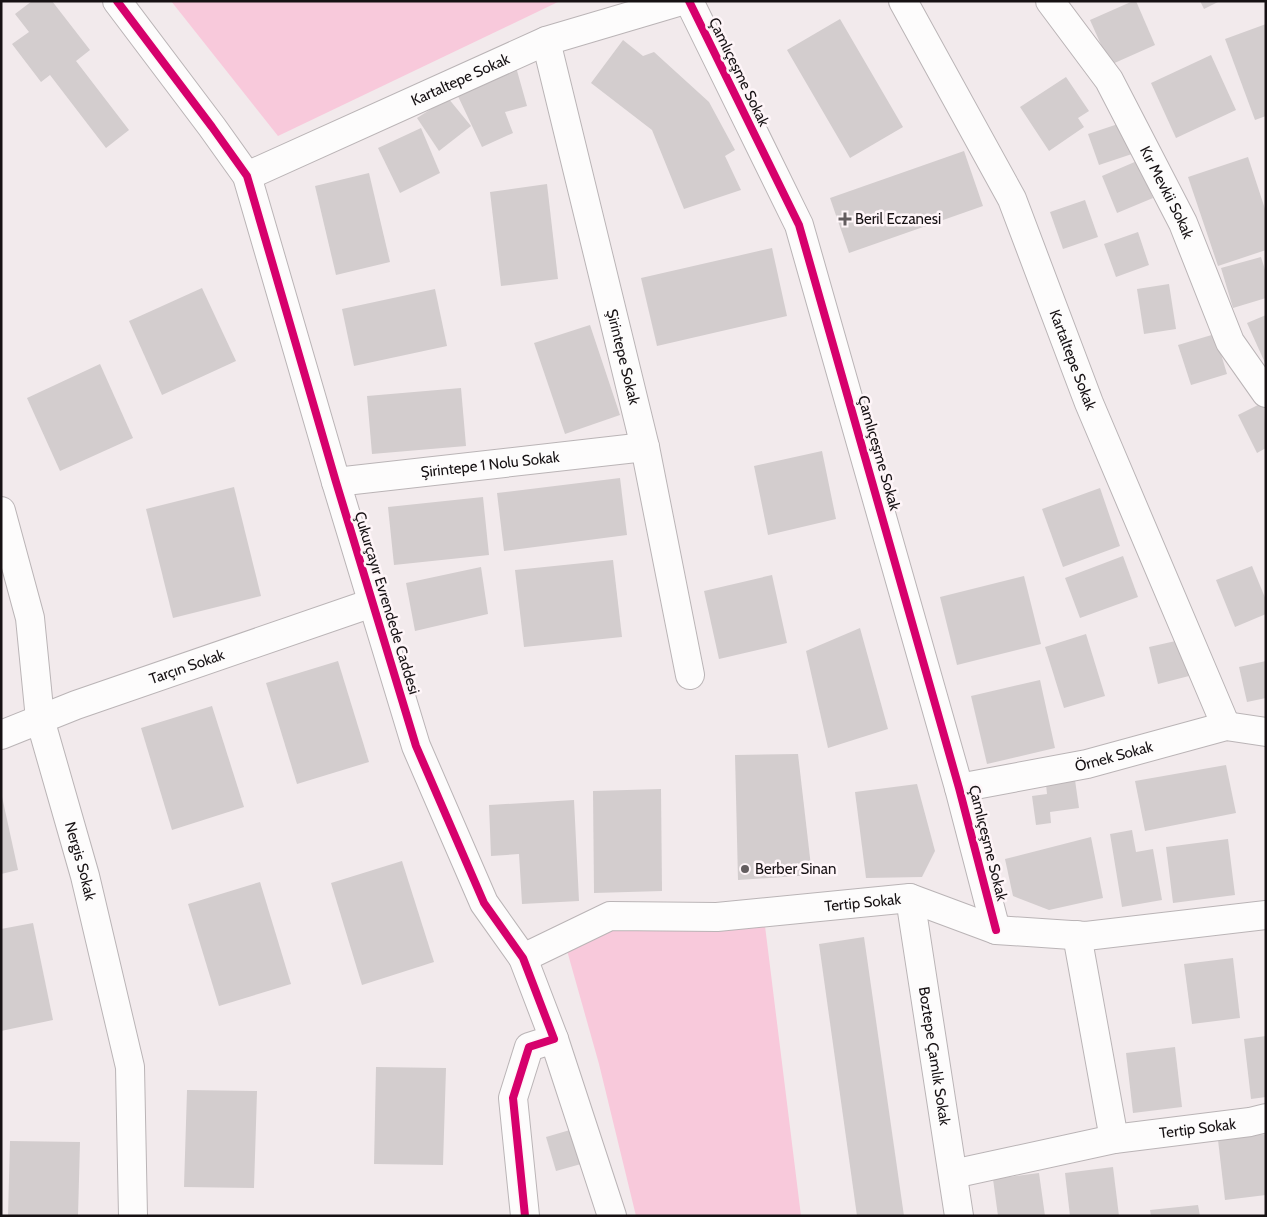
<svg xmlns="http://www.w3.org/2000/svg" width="1267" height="1217" font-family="Cabin,sans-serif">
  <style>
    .green { fill: #f8c9db }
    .building { fill: #d3cdce }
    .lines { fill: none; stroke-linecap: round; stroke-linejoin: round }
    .minor-casing { stroke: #bab4b6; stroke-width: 30 }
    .minor { stroke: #fdfcfc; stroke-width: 28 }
    .cycleway-casing { stroke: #fef5f8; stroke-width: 11 }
    .cycleway { stroke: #d6006c; stroke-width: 8 }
    .poi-dot { fill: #635d5f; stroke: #fef5f8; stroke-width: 2 }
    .labels { text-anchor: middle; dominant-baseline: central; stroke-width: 5; stroke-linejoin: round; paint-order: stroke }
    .street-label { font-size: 15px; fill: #161113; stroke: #fef5f8 }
    .poi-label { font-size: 15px; fill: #161113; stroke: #fef5f8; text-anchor: start }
  </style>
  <rect width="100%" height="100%" fill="#f2eaec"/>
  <!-- green -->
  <g class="green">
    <path d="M171,1H560L278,136Z"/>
    <path d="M765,926L801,1216H636L599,1064L566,947L605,931Z"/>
  </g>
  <!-- building -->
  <g class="building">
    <path d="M32,1H52L90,50L76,61L129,130L106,148L50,75L41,82L12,44L29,32L15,14Z"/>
    <path d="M1133,1H1136L1155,45L1110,65L1090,20Z"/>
    <path d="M1200,1H1220L1204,9Z"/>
    <path d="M840,19L903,127L850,158L787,50Z"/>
    <path d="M1266,24V116L1255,120L1225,39Z"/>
    <path d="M623,40L643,56L654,52L709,102L735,150L725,156L741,190L684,209L652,130L591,83Z"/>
    <path d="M1211,55L1236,110L1176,138L1151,83Z"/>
    <path d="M516,67L527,106L505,112L513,133L482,147L456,92Z"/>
    <path d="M1066,77L1089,111L1078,118L1084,127L1049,151L1020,107Z"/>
    <path d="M448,98L471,126L439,151L417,118Z"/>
    <path d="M1121,123L1132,154L1099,165L1088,134Z"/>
    <path d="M421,128L440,173L400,193L378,148Z"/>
    <path d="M964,151L983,206L849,253L830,198Z"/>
    <path d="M1248,157L1266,212V250L1218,266L1188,177Z"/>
    <path d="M1137,161L1153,198L1117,213L1102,176Z"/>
    <path d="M369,173L390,262L336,275L315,186Z"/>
    <path d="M547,184L558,279L501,286L490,192Z"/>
    <path d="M1085,200L1098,237L1063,249L1050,212Z"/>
    <path d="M1138,232L1149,265L1116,277L1104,244Z"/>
    <path d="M772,248L787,316L657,346L641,278Z"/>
    <path d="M1261,257L1266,273V298L1233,308L1221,268Z"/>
    <path d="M1169,284L1176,329L1144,334L1137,289Z"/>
    <path d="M202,288L236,361L162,395L129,321Z"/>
    <path d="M435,289L447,346L354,366L342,309Z"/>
    <path d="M1266,315V365L1247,323Z"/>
    <path d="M590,325L620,415L565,434L534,343Z"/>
    <path d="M1215,334L1227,374L1191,385L1178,345Z"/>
    <path d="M100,364L133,438L60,471L27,398Z"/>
    <path d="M461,388L466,446L372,454L367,396Z"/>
    <path d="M1264,402L1266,448L1257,453L1238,415Z"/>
    <path d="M822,451L836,519L768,535L754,466Z"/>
    <path d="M620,478L627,535L504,551L497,493Z"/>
    <path d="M234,487L261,596L173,618L146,509Z"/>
    <path d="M1100,488L1120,546L1063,567L1042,509Z"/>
    <path d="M483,497L489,555L394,565L388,507Z"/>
    <path d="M1123,556L1138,597L1080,618L1065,578Z"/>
    <path d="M613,560L622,637L524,647L515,570Z"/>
    <path d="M1252,566L1266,600V614L1235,627L1216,580Z"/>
    <path d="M481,567L488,614L415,631L406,583Z"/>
    <path d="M772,575L787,643L719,659L704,591Z"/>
    <path d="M1024,576L1041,644L957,665L940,597Z"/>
    <path d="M860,628L888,729L828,748L806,651Z"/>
    <path d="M1086,634L1105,696L1064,708L1045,647Z"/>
    <path d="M1180,640L1189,676L1158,684L1149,647Z"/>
    <path d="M338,661L369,762L297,784L266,683Z"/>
    <path d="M1266,661V698L1247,702L1239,667Z"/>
    <path d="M1040,680L1055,748L987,764L971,696Z"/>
    <path d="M212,706L244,807L172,830L141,728Z"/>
    <path d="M798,754L812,875L738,880L735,755Z"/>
    <path d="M1226,765L1236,813L1145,831L1135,781Z"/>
    <path d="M1075,780L1079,808L1050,812L1051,823L1036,825L1032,796L1047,794L1046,784Z"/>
    <path d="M917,784L935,851L922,877L866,878L855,792Z"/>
    <path d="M661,789L662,891L594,893L593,791Z"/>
    <path d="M1,792L18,870L1,874Z"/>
    <path d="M574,800L579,901L522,904L519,854L491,856L489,805Z"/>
    <path d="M1132,830L1136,852L1153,849L1162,900L1122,907L1110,834Z"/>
    <path d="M1091,837L1103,898L1049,910L1013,896L1005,859Z"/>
    <path d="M1228,839L1235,895L1173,903L1166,847Z"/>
    <path d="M402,861L434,962L362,985L331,883Z"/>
    <path d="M260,882L291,984L219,1006L188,904Z"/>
    <path d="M33,923L53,1020L1,1031V929Z"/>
    <path d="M864,937L904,1216H857L819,944Z"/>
    <path d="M1233,958L1240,1018L1192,1024L1184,964Z"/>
    <path d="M1266,1036V1097L1251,1099L1244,1039Z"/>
    <path d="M1175,1047L1182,1107L1133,1113L1126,1053Z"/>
    <path d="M376,1067L446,1068L443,1165L374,1164Z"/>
    <path d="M187,1090L257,1091L254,1188L184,1187Z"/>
    <path d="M570,1130L581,1164L556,1171L546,1137Z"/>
    <path d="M1266,1134V1195L1225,1200L1218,1140Z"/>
    <path d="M10,1141L80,1142L78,1216H8Z"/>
    <path d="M1113,1167L1119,1216H1070L1065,1173Z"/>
    <path d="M1039,1173L1045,1216H998L993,1179Z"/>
    <path d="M1198,1205L1200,1216H1151L1150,1210Z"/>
  </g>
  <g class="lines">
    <!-- minor casing -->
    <g class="minor-casing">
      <g id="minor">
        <path d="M117,1L212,127L247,176L336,482L416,746L484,903L523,958L554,1039L612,1216"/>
        <path d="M689,1L799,225L959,788L996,930"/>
        <path id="s1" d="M903,1L1012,199L1089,403L1226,726"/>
        <path id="s2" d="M1050,1L1109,80L1183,223L1230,342L1266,393"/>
        <path id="s3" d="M546,41L645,447L690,675"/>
        <path id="s4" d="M247,176L546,41L681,1"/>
        <path id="s5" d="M336,482L645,447"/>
        <path id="s6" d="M1,511L30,618L40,719L85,876L130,1067L133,1216"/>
        <path id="s7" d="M1,735L76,705L372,603"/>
        <path id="s8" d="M959,788L1087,764L1226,726L1266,732"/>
        <path id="s9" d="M910,898L959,1216"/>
        <path d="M1077,935L1114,1139"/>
        <path id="s10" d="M523,958L610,916L717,917L910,898L996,930L1086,936L1266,915"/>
        <path id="s11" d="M953,1174L1114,1139L1250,1122L1266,1118"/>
        <path d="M525,1216L513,1098L529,1047L554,1039"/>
      </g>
    </g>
    <!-- minor -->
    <use href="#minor" class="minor"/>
    <!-- cycleway casing -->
    <g class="cycleway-casing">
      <g id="cycleway">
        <path d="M117,1L212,127L247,176L336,482L416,746L484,903L523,958L554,1039L529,1047L513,1098L525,1216"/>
        <path d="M689,1L799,225L959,788L996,930"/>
      </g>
    </g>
    <!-- cycleway -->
    <use href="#cycleway" class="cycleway"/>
  </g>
  <!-- markers -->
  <g class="poi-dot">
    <path d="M842.5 211.5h5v5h5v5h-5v5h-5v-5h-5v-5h5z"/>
    <circle cx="745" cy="869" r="5"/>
  </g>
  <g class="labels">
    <!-- street labels -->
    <g class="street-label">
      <text transform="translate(739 72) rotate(64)">Çamlıçeşme Sokak</text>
      <text stroke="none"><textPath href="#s4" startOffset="234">Kartaltepe Sokak</textPath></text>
      <text stroke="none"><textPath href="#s2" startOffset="225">Kır Mevkii Sokak</textPath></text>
      <text stroke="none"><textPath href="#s3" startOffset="325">Şirintepe Sokak</textPath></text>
      <text stroke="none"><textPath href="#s1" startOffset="398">Kartaltepe Sokak</textPath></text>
      <text transform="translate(879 453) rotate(74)">Çamlıçeşme Sokak</text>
      <text stroke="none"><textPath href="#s5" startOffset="155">Şirintepe 1 Nolu Sokak</textPath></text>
      <text transform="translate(387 603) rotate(73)">Çukurçayır Evrendede Caddesi</text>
      <text stroke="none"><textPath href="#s7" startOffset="198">Tarçın Sokak</textPath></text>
      <text stroke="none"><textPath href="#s8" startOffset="158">Örnek Sokak</textPath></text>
      <text transform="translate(988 843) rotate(76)">Çamlıçeşme Sokak</text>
      <text stroke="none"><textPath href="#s6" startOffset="360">Nergis Sokak</textPath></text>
      <text stroke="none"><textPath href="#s10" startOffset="350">Tertip Sokak</textPath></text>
      <text stroke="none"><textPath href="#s9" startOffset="160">Boztepe Çamlık Sokak</textPath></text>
      <text stroke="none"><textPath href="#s11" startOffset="249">Tertip Sokak</textPath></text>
    </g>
    <!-- poi labels -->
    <g class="poi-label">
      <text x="855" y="219">Beril Eczanesi</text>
      <text x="755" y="869">Berber Sinan</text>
    </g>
  </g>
  <!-- border -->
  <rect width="1267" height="1217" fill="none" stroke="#161113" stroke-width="5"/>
</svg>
